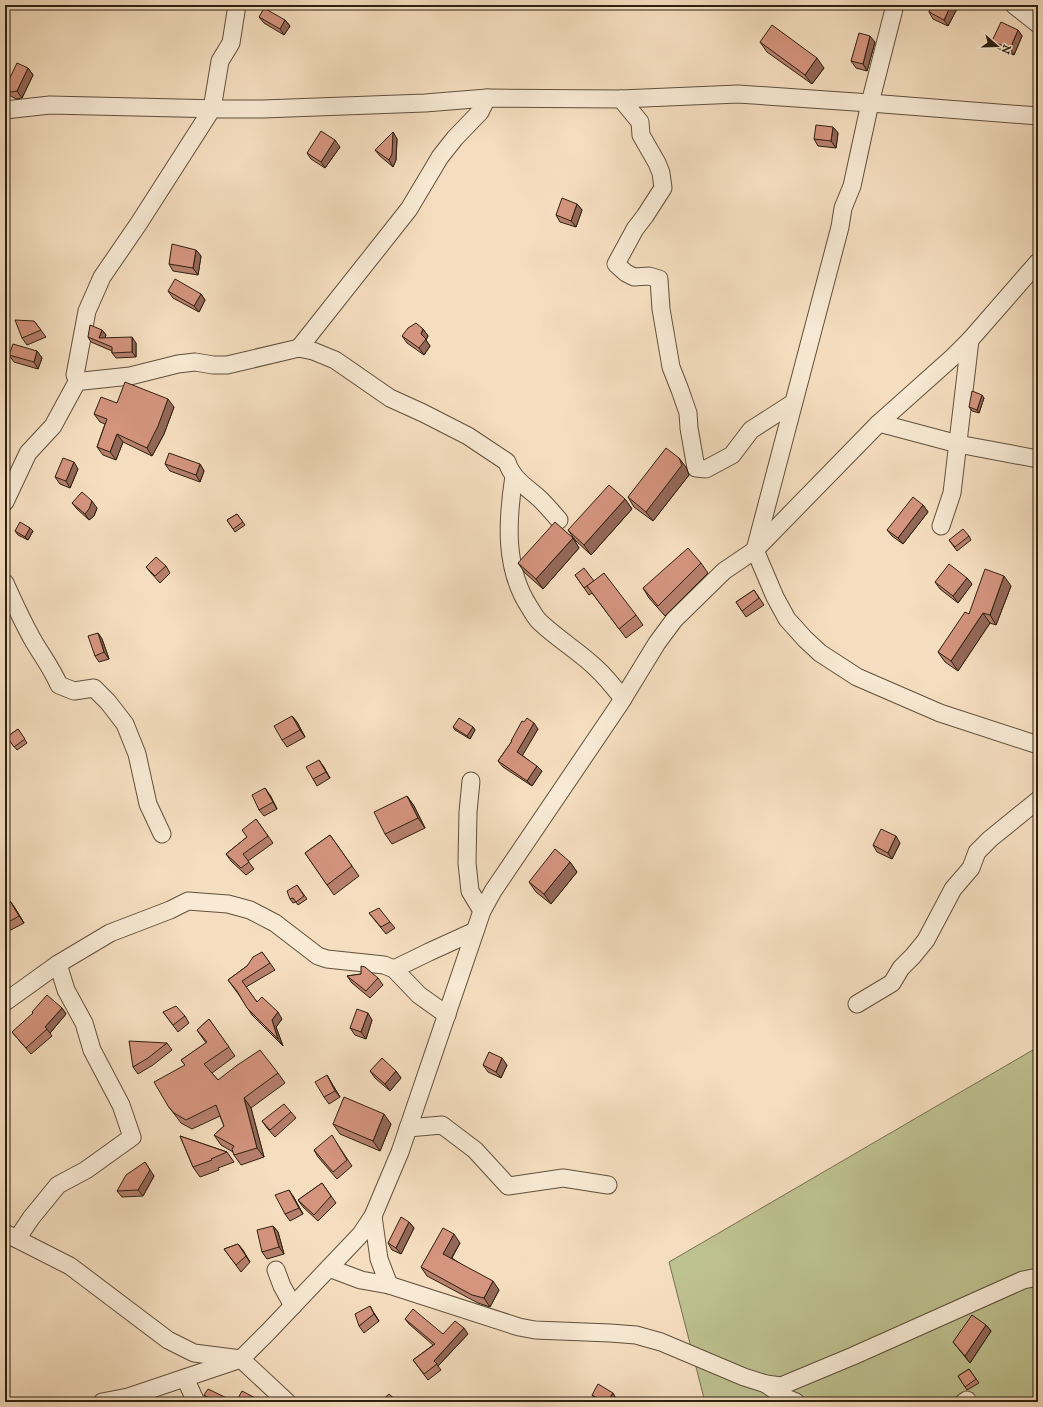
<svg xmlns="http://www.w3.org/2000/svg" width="1043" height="1407" viewBox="0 0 1043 1407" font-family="'IM FELL DW Pica',serif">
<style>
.green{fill:#bec190;stroke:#767050}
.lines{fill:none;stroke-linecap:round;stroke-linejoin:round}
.minor-casing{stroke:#60503c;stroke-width:19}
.minor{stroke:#f8ead5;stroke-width:17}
.wall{fill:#b67f6c;stroke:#2e2010}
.shaded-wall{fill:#946858;stroke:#2e2010}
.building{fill:#d4947e;stroke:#2e2010}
</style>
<rect width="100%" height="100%" fill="#f5debf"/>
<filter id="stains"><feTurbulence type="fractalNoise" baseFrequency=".005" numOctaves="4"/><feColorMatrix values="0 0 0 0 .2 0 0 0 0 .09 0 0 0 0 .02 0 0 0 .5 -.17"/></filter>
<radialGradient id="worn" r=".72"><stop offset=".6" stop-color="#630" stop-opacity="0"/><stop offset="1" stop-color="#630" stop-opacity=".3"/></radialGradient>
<polygon class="green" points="1038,1047 1038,1402 705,1402 669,1262"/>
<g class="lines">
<g class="minor-casing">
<g id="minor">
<path d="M237,5L231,43L220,61L212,109L139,223L102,277L87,311L75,375L78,380L83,381L130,376L178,364L195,362L213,365H227L299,348L313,351L335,360L390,398L423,413L468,436L507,462C512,479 528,488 540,499C547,506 553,513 559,520"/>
<polyline points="895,5 870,103 852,186 843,208 840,227 755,550 775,597 787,619 805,639 820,653 857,677 940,713 1038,745"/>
<polyline points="1014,5 1038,24"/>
<polyline points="621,99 640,122 641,135 657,163 661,173 663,188 645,216 635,229 616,264 626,273 634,277 649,276 659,279 661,309 671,367 680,390 688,413 689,428 696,468 706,469 732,455 751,430 793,403"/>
<polyline points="5,110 50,105 221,109 263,109 425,103 487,98 621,99 738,94 870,103 1038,116"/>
<polyline points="299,348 409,209 440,157 455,138 480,112 487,98"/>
<polyline points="879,423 958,444 1038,459"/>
<path d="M514,476C507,521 504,569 530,608C533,613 536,619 541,623C558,639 578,651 595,667C606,677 614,687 623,699"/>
<polyline points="5,502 28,453 53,426 78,380"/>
<polyline points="941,526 952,493 970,340"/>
<path d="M5,583C14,603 23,623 34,642C43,657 52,669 59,685L74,691L94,688L108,702L125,724L137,754L148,804L162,834"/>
<polyline points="471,781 468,812 467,863 470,891 482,911"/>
<polyline points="394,969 429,952 475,931"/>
<polyline points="5,1002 58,964 110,933 170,910 188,901 201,902 228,904 250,910 275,923 318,956 327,959 384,965 394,969 419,995 447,1015"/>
<polyline points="857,1004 892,983 901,968 913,956 926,940 953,889 971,868 977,852 990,839 1038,800"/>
<polyline points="408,1128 442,1125 475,1150 508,1186 563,1178 608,1185"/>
<polyline points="373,1216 379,1259 389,1285"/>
<polyline points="5,1233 70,1266 168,1340 194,1353 241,1359 287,1402"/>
<polyline points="17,1239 31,1218 58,1185 86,1170 132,1137 121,1105 92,1050 84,1023 66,990 58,964"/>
<polyline points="329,1268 361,1280 389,1285 519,1327 535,1330 610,1333 636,1335 661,1342 744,1377 766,1384 781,1386 853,1356 1023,1280 1038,1277"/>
<polyline points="276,1270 282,1286 293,1306"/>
<polyline points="185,1378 196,1402"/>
<polyline points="766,1384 784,1397 796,1402"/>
<polyline points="102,1402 128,1397 241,1359 269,1331 361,1234 373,1216 400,1152 482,911 493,891 619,705 657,643 674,620 724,571 755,550 879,423 954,356 970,340 1038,262"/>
<polyline points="964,1402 967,1400"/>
</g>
</g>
<use href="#minor" class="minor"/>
</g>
<g class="wall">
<polygon points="932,5 959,5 948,26 933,19 929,12"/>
<polygon points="259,17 285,20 290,26 284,35 264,23"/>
<polygon points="1018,30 1022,36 1014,55 997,48 992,41"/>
<polygon points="760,42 824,68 812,84 767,52"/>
<polygon points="875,42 867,71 856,68 851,61"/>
<polygon points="28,68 33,75 22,98 16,99 9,95 5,89 5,88"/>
<polygon points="833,127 838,133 836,148 818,146 814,139"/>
<polygon points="393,132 397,139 396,160 393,167 380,156 375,150"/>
<polygon points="340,147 325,168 311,159 307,153"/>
<polygon points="577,204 582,210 576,227 560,222 556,215"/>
<polygon points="196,250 201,256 198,275 173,271 169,264"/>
<polygon points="168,291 201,294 205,300 199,312 173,298"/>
<polygon points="34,321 46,337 27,345 22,338"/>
<polygon points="423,329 428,336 426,340 430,346 424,355 407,343 402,336"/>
<polygon points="102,330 106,335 105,338 136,343 136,357 116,358 112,353 112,351 91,342 88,337"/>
<polygon points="37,351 42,358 38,369 14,362 9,355"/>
<polygon points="984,398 979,413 972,411 969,407"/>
<polygon points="117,403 174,407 164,434 152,456 123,442 116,460 103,455 97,447 105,424 100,422 94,414"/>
<polygon points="165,464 200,464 204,471 200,482 170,471"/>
<polygon points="686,467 689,475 653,521 634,507 628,497"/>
<polygon points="78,469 70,488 60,484 55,477"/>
<polygon points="625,499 632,509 591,555 575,540 568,530"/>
<polygon points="72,503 97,508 94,516 89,520 77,509"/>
<polygon points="923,505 928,512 903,544 892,536 887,530"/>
<polygon points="237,514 245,525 235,532 227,520"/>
<polygon points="30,528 33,531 28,540 18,535 15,531"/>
<polygon points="969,536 971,540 957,551 949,540"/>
<polygon points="573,538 579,548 543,589 525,573 518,563"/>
<polygon points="701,563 708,573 665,616 649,598 643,588"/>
<polygon points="166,566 170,573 160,583 151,573 146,567"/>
<polygon points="575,575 594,581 636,615 643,625 626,638 592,593 589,595"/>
<polygon points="967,578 972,584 958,603 940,589 935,582"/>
<polygon points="1011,586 996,625 990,623 958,671 945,662 938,652 969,614"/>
<polygon points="754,590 764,605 746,617 736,602"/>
<polygon points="98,633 102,639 109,659 99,662 95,656"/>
<polygon points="292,716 297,722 305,737 287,747 282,740"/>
<polygon points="453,727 473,727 475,730 470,739 455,730"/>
<polygon points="18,729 27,743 17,750 7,737"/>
<polygon points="538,729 522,755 542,771 532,786 503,767 498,761 512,741 511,741"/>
<polygon points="319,760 330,778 317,786 313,779"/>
<polygon points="270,795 277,809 264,816 259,810"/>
<polygon points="407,796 414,806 425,828 392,844 385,834"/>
<polygon points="256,819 273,843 248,861 254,869 246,875 231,861 226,854 247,837"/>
<polygon points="330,835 359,876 334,895 305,853"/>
<polygon points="900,843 892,859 877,852 873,845"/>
<polygon points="570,862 577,872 551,904 536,892 529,882"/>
<polygon points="297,885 307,899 298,905 296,902 293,903 290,899"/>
<polygon points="10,901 15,908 24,923 5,933 5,904"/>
<polygon points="369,913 390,922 395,928 386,934"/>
<polygon points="262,952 275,970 246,987 257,1002 282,1019 276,1027 283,1046 252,1015 239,995 228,980 247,966"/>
<polygon points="361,974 378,978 383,985 370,998 352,983 347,976"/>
<polygon points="62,1008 66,1014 50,1033 52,1036 31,1054 17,1038 12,1032"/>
<polygon points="163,1012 185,1016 189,1023 178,1032"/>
<polygon points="209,1019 235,1056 212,1073 218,1080 278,1073 285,1083 251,1108 264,1157 241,1165 234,1155 233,1152 221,1145 214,1135 224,1126 220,1116 192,1129 181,1123 175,1115 168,1106 185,1065 181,1060 206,1043 197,1030"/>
<polygon points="372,1020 366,1039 355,1035 350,1028"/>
<polygon points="167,1043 172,1050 153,1065 138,1074 133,1067"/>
<polygon points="483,1065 507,1065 501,1078 488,1072"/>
<polygon points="370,1071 396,1071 401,1078 390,1091 375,1078"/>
<polygon points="327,1075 331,1082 340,1097 329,1104 324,1097"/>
<polygon points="291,1112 296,1118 275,1137 267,1128 262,1121"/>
<polygon points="333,1124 391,1124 380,1151 340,1134"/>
<polygon points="180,1136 227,1152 234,1162 218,1168 219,1170 200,1177 193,1167"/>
<polygon points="336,1142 352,1166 337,1179 318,1157 314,1150"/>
<polygon points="154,1176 143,1196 122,1197 117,1191"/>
<polygon points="322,1183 336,1203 318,1221 303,1207 298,1200"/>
<polygon points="293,1196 303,1214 290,1221 285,1214"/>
<polygon points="409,1222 414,1228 401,1254 392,1250 388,1243"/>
<polygon points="273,1226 278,1232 284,1254 267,1259 262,1252"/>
<polygon points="460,1243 452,1258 499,1290 490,1307 478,1303 427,1276 421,1267"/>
<polygon points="238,1244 250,1262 241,1272 224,1249"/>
<polygon points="374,1313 379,1321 364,1333 359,1326"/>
<polygon points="405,1319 443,1334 468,1334 438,1366 441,1370 428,1380 413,1360 433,1345 409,1324"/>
<polygon points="986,1325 991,1331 970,1363 953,1342"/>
<polygon points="969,1369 979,1383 967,1390 958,1376"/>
<polygon points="204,1395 235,1402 209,1402"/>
<polygon points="592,1395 617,1400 616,1402 597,1402"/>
</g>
<g class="shaded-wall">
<polygon points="951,5 959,5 948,26 944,20"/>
<polygon points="285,20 290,26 284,35 280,29"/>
<polygon points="1018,30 1022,36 1014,55 1010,49"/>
<polygon points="870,36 875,42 867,71 863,64"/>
<polygon points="817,58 824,68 812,84 805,75"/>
<polygon points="28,68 33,75 22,98 17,91"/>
<polygon points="833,127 838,133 836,148 831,141"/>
<polygon points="393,132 397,139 396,160 393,167 389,160"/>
<polygon points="335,140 340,147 325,168 321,162"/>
<polygon points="577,204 582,210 576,227 571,221"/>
<polygon points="196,250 201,256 198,275 193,268"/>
<polygon points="201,294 205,300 199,312 194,306"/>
<polygon points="423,329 428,336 426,340 430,346 424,355 419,348 421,334"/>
<polygon points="102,330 106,335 103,343 99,338"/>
<polygon points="132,337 136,343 136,357 132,352"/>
<polygon points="37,351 42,358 38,369 34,362"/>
<polygon points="982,395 984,398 979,413 977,410"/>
<polygon points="168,399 174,407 164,434 152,456 147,448"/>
<polygon points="117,434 123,442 116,460 110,452"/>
<polygon points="679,458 686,467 689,475 653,521 646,512"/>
<polygon points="74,462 78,469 70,488 66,481"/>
<polygon points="200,464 204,471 200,482 196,475"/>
<polygon points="625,499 632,509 591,555 584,545"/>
<polygon points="92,501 97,508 94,516 89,520 85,514"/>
<polygon points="923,505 928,512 903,544 898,538"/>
<polygon points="30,528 33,531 28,540 25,537"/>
<polygon points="573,538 579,548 543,589 536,579"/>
<polygon points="1004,576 1011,586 996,625 990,615"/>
<polygon points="967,578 972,584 958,603 953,596"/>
<polygon points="983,613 990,623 958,671 951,661"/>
<polygon points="98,633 102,639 109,659 104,652"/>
<polygon points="292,716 297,722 305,737 300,730"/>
<polygon points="534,723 538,729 521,758 517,752"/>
<polygon points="473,727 475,730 470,739 467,736"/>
<polygon points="319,760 324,767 330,778 326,772"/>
<polygon points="537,766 542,771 532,786 527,781"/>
<polygon points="265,788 270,795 277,809"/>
<polygon points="407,796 414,806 425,828 418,818"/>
<polygon points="896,836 900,843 892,859 888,853"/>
<polygon points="570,862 577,872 551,904 544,894"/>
<polygon points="10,901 15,908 24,923 19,916"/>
<polygon points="62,1008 66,1014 50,1033 45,1027"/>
<polygon points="278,1012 282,1019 276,1027 283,1046 278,1039 272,1020"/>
<polygon points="368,1013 372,1020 366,1039 361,1032"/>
<polygon points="502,1058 507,1065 501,1078 496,1072"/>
<polygon points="396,1071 401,1078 390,1091 385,1084"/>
<polygon points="327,1075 331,1082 340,1097 335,1091"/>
<polygon points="244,1098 251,1108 264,1157 257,1148"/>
<polygon points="384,1114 391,1124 380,1151 373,1141"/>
<polygon points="145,1162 154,1176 143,1196 138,1190"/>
<polygon points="289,1190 293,1196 303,1214 299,1208"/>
<polygon points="409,1222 414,1228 401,1254 396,1248"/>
<polygon points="273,1226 278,1232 284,1254 279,1247"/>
<polygon points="454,1234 460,1243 449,1262 443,1254"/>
<polygon points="238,1244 243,1250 250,1262"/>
<polygon points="493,1281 499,1290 490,1307 484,1298"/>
<polygon points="370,1306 374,1313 379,1321 374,1314"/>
<polygon points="986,1325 991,1331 970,1363 965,1356"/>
<polygon points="464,1328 468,1334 438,1366 434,1361"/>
<polygon points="613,1393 617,1400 616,1402 607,1402"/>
</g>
<g class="building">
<polygon points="932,5 951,5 944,20 929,12"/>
<polygon points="264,8 285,20 280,29 259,17"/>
<polygon points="1001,22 1018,30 1010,49 992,41"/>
<polygon points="772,25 817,58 805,75 760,42"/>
<polygon points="859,33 870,36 863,64 851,61"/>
<polygon points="17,63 28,68 17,91 11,92 5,89 5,88"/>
<polygon points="816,125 833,127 831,141 814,139"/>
<polygon points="321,131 335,140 321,162 307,153"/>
<polygon points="393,132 392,154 389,160 375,150"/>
<polygon points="562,198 577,204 571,221 556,215"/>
<polygon points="172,244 196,250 193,268 169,264"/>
<polygon points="175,279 201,294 194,306 168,291"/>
<polygon points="15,320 34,321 41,330 22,338"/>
<polygon points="416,323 423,329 421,334 426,339 419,348 402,336 408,328"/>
<polygon points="90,325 102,330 99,338 132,337 132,352 112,353 112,347 88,337"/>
<polygon points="13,344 37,351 34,362 9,355"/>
<polygon points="125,382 168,399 158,426 147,448 117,434 110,452 97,447 107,419 94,414 101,397 117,403"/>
<polygon points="972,391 982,395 977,410 969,407"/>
<polygon points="666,448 679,458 682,465 646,512 628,497"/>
<polygon points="169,453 200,464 196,475 165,464"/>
<polygon points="63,458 74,462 66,481 55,477"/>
<polygon points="609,485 625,499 584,545 568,530"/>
<polygon points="82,492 92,501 89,509 85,514 72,503"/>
<polygon points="913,497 923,505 898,538 887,530"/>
<polygon points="237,514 243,522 233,529 227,520"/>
<polygon points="20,522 30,528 25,537 15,531"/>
<polygon points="555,522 573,538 536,579 518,563"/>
<polygon points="963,529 969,536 955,547 949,540"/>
<polygon points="688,548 701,563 658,606 643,588"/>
<polygon points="156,557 166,566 155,576 146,567"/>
<polygon points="949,564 967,578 953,596 935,582"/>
<polygon points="584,568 594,581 584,588 575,575"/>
<polygon points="985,569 1004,576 990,615 983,613 951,661 938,652 965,612 969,614"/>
<polygon points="604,573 636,615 619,629 587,586"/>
<polygon points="754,590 759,598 742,611 736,602"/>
<polygon points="98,633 104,652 95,656 88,636"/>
<polygon points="292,716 300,730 282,740 274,726"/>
<polygon points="459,718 473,727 467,736 453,727"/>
<polygon points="527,718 534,723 517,752 537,766 527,781 498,761 512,741 511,741 522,721 524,722"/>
<polygon points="18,729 25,739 14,747 7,737"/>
<polygon points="319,760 326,772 313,779 306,767"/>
<polygon points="265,788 273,802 259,810 252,795"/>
<polygon points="407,796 418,818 385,834 374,812"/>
<polygon points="256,819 268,836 243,854 249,862 241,868 226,854 247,837 242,830"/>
<polygon points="881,829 896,836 888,853 873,845"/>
<polygon points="330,835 352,866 327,885 305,853"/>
<polygon points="555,849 570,862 544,894 529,882"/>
<polygon points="297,885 304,896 296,902 293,898 290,899 287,891"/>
<polygon points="10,901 19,916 5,924 5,904"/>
<polygon points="379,908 390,922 381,927 369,913"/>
<polygon points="262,952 270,963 242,981 257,1002 262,997 278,1012 272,1020 278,1039 247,1008 237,991 228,980 247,966 253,957"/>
<polygon points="361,966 365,967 378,978 366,991 347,976 361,974"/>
<polygon points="47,995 62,1008 45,1027 47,1029 26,1048 12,1032 33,1013 32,1012"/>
<polygon points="176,1006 185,1016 173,1025 163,1012"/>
<polygon points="357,1009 368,1013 361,1032 350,1028"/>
<polygon points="209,1019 229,1047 204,1064 218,1080 236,1066 260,1050 278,1073 244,1098 257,1148 234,1155 232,1149 234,1146 214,1135 224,1126 216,1105 186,1120 174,1113 168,1106 154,1082 185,1065 181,1060 207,1042 197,1030"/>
<polygon points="129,1041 167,1043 148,1058 133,1067"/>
<polygon points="489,1052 502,1058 496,1072 483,1065"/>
<polygon points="382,1058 396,1071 385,1084 370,1071"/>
<polygon points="327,1075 335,1091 324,1097 315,1082"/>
<polygon points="344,1097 384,1114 373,1141 333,1124"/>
<polygon points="284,1104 291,1112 270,1130 262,1121"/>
<polygon points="332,1135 347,1160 333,1172 314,1150"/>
<polygon points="180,1136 227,1152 211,1159 212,1160 193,1167"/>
<polygon points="145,1162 150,1170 138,1190 117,1191 126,1175"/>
<polygon points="322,1183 331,1196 314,1215 298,1200"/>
<polygon points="289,1190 299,1208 285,1214 275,1195"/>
<polygon points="401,1217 409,1222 396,1248 388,1243"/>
<polygon points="273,1226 279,1247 262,1252 257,1230"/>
<polygon points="443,1228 454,1234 443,1254 493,1281 484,1298 472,1295 421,1267"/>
<polygon points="238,1244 246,1256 236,1265 224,1249"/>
<polygon points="370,1306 374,1314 359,1326 355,1314"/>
<polygon points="413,1309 443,1334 455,1321 464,1328 434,1361 437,1364 424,1374 413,1360 435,1344 405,1319"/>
<polygon points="972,1315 986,1325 965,1356 953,1342"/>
<polygon points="969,1369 976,1379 965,1387 958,1376"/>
<polygon points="598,1384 613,1393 607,1402 603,1402 592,1395"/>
<polygon points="208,1389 235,1402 216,1402 204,1395"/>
<polygon points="242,1391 263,1402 236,1402"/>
<polygon points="389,1394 397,1401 396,1402 380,1402"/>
<polygon points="169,1400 171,1402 165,1402"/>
</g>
<rect width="1043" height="1407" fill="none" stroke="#f5debf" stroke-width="20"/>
<rect x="6" y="6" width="1031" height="1395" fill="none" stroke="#2e2010" stroke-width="2"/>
<rect x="10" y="10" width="1023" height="1387" fill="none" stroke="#2e2010"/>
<g transform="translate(997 46) rotate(110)" stroke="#f8ead5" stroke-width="3" paint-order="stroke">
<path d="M0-3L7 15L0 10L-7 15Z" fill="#2e2010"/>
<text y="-6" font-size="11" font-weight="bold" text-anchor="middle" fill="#2e2010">N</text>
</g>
<rect width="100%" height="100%" filter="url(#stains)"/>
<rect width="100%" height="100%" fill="url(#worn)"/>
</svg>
